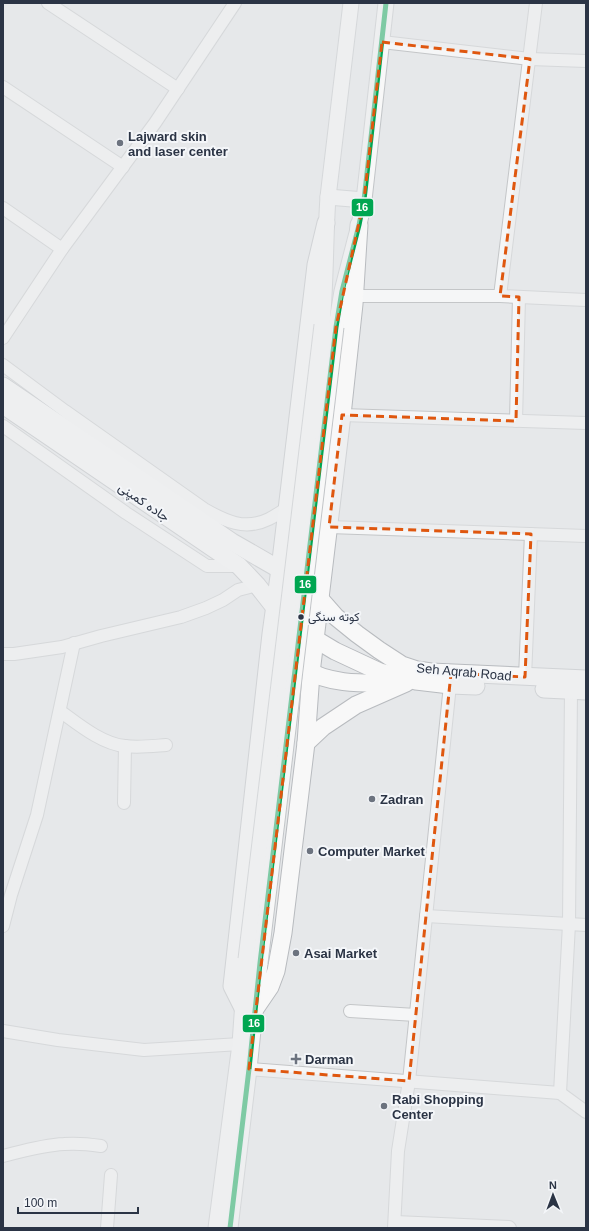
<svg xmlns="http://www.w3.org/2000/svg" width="589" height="1231" viewBox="0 0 589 1231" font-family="Arial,Vazirmatn,sans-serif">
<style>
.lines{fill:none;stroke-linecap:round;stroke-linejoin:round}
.minor-casing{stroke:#c4c6c8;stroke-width:14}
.major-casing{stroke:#c2c5c8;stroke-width:17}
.highway-casing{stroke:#b8bbbf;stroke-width:19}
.minor{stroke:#f5f6f7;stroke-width:12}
.major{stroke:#f8f8f8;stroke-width:15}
.highway{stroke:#f8f8f8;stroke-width:17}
.major-bridge-casing{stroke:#c2c5c8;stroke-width:17;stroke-linecap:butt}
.major-bridge{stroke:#f8f8f8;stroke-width:15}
.bus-1-casing{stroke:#f4f6f9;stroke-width:8}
.bus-1{stroke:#00a651;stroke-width:5}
.marked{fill:none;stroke:#df570f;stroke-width:3;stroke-dasharray:8 5;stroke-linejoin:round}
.poi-dot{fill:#6c737f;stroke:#f4f6f9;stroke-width:1.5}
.bus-dot{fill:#2b3445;stroke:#f4f6f9;stroke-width:1.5}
.labels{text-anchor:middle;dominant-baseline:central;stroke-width:4;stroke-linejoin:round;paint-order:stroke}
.bus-label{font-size:12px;fill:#2b3445;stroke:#f4f6f9;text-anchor:start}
.poi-label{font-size:13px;font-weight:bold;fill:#2b3445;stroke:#f4f6f9;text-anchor:start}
.street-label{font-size:13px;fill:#2b3445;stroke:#f4f6f9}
.line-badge{stroke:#f4f6f9;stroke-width:1.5}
.badge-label{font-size:11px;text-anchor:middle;font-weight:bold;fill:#fff}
</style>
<rect width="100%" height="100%" fill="#e6e8ea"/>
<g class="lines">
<g class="minor-casing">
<g id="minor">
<polyline points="48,3 178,89"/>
<polyline points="382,42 530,59 586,61"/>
<polyline points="3,87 123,167"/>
<polyline points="3,208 62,249"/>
<polyline points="355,296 500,296 586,300"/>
<polyline points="500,296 536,3"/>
<polyline points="3,338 62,249 155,123 235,3"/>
<path d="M3,365L65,411L204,509C225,521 245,531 269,519C275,516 281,512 287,508"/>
<polyline points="342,415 586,423"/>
<polyline points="516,421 519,297"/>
<polyline points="3,426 126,513 207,566 239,566"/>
<polyline points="329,527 586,536"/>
<polyline points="3,654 14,654 62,647 101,636 181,617 206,608 223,600 238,590 257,585"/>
<polyline points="525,677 531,534"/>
<path d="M60,711C78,724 102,744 125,746C138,748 153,746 166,745"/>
<polyline points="124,803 125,746"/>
<polyline points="426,916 586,925"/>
<polyline points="3,926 11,895 37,815 74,643"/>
<polyline points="350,1011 416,1015"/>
<polyline points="3,1031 58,1040 144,1050 240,1044"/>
<polyline points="249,1069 560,1093 586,1112"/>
<polyline points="560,1093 569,924 571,690"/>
<path d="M3,1156C23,1151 43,1145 64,1144C76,1143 88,1144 101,1146"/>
<polyline points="395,1222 509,1227 510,1228"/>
<polyline points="107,1228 111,1175"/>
<polyline points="394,1228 398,1151 409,1081 450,685"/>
</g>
</g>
<g class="major-casing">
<g id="major">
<polyline points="328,197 364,200"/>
<path d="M322,325C326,283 325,240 328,197L351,3"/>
<polyline points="336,327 342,291 359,225 364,200 386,3"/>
<polyline points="216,1228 240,1044 246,959"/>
<polyline points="230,1228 249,1069 260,963"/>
</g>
</g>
<g class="highway-casing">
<g id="highway">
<polyline points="3,386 232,542 298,580 314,592 336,617 357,634 379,650 402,665 417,670 431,672 586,679"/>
<polyline points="3,405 239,566 257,585 275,608 291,622 315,639 335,651 380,672 416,681 450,685 476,686"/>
<path d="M303,668C331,686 367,683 400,683"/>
<polyline points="544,689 586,691"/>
<polyline points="306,743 311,673 342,415 354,304 359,225"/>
<polyline points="243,1008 232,986 271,634 280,569 316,265 326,223"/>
<polyline points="255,1009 270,987 276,971 283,933 306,743 323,727 356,705 406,683"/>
</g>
</g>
<use href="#minor" class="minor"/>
<use href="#major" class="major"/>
<use href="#highway" class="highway"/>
<g class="major-bridge-casing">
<g id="major-bridge">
<polyline points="246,959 322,325"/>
<polyline points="260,963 336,327"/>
</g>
</g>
<use href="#major-bridge" class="major-bridge"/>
<g class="bus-1-casing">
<polyline id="bus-1" points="230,1228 249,1069 260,963 336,327 342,291 359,225 364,200 386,3"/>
</g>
<use href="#bus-1" class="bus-1"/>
</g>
<path d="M0 0H589V1231H0ZM382,42L530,59L500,296L519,297L516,421L342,415L329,527L531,534L525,677L451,673L409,1081L249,1069L336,327L364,200Z" fill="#e6e8ea" fill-opacity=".55" fill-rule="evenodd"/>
<path class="marked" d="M382,42L530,59L500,296L519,297L516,421L342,415L329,527L531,534L525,677L451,673L409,1081L249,1069L336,327L364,200Z"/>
<g class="poi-dot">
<circle cx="120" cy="143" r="4"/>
<circle cx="372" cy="799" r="4"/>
<circle cx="310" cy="851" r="4"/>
<circle cx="296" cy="953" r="4"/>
<path d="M294 1053h4v4h4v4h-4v4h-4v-4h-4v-4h4z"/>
<circle cx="384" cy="1106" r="4"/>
</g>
<circle class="bus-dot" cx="301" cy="617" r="3.5"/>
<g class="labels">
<g class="bus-label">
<text x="308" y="617">کوته سنگی</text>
</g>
<g class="poi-label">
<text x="128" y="136">Lajward skin<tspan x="128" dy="15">and laser center</tspan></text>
<text x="380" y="799">Zadran</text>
<text x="318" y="851">Computer Market</text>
<text x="304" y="953">Asai Market</text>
<text x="305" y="1059">Darman</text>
<text x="392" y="1099">Rabi Shopping<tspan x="392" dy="15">Center</tspan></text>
</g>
<g class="street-label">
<text transform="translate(144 502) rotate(34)">جاده کمپنی</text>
<text transform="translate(464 672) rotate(5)">Seh Aqrab Road</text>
</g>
</g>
<g class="line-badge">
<rect x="351" y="198" width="23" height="19" rx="4" fill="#00a651"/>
<rect x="294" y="575" width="23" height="19" rx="4" fill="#00a651"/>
<rect x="242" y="1014" width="23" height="19" rx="4" fill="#00a651"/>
</g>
<g class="badge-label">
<text x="362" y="211">16</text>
<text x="305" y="588">16</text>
<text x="254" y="1027">16</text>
</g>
<rect width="589" height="1231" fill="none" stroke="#2b3445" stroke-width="8"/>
<g transform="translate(553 1195) rotate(359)" stroke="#f4f6f9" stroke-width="3" paint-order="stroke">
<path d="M0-3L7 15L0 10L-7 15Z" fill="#2b3445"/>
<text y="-6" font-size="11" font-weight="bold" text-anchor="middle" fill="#2b3445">N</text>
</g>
<path d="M18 1207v6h120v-6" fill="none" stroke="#2b3445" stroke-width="2"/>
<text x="24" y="1207" font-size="12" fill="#2b3445" stroke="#f4f6f9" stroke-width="3" paint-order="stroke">100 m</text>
</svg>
